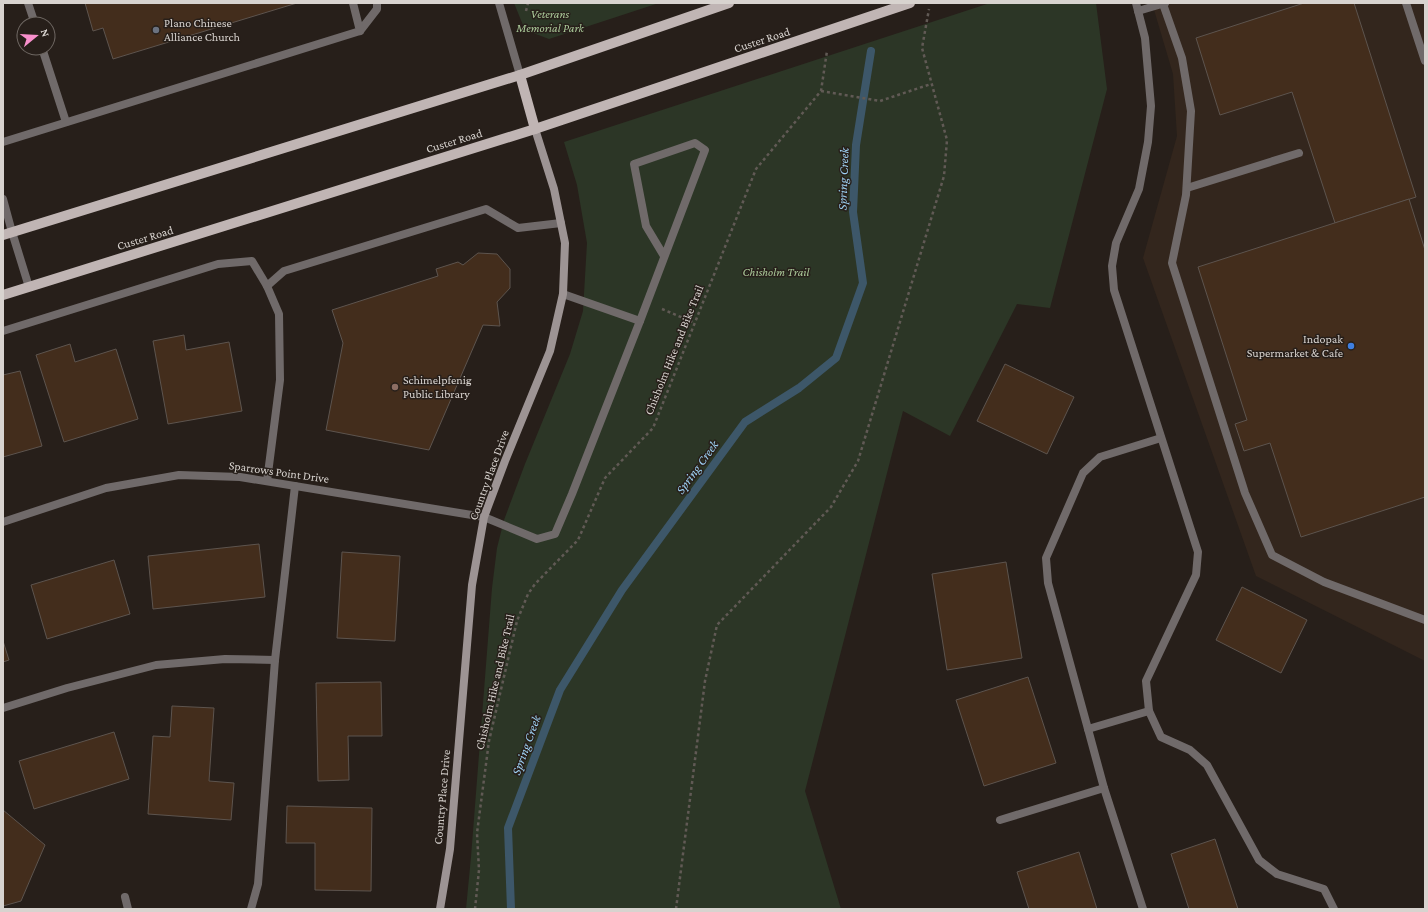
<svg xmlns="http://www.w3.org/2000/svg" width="1428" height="912" viewBox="0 0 1428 912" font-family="'Crimson Pro',serif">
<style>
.built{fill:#33261d}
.green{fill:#2c3626}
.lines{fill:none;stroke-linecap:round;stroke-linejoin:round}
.stream{stroke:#3d5769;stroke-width:8}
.building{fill:#432d1c;stroke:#5d544e}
.path{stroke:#615a55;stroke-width:2.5;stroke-dasharray:3 3;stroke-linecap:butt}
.lane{stroke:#706a6a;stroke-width:8}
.street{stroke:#706a6a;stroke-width:8}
.secondary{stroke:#9d9494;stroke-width:8}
.primary{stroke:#c0b5b4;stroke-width:10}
.worship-dot{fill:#6b7280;stroke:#271f1a;stroke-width:1.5}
.shop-dot{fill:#3f7fe0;stroke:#271f1a;stroke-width:1.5}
.education-dot{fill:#8d6e63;stroke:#271f1a;stroke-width:1.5}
.labels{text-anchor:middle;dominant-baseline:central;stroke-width:3;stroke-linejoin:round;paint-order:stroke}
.park-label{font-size:12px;font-style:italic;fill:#abca9a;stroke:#271f1a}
.poi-label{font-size:12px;fill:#d8d3cf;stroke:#271f1a;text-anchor:start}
.street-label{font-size:12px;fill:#d8d3cf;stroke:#271f1a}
.water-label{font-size:13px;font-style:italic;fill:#9dd0f3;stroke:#271f1a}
</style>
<rect width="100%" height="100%" fill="#271f1a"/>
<polygon class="built" points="1152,3 1425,3 1425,661 1256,576 1143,258 1177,136 1173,74"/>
<g class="green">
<polygon points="514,3 659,3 549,39 525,30"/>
<polygon points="990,3 1096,3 1107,89 1050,308 1017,304 950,436 903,411 805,791 841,909 466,909 471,857 492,588 497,548 504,520 525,464 570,354 583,311 587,243 577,185 564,142"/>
</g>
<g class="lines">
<polyline class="stream" points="511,909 508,828 560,690 622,590 745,422 799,388 836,358 863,283 853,212 856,145 871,51"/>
</g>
<g class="building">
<polygon points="85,3 297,3 113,59 103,28 93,31"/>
<polygon points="1304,3 1354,3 1416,197 1335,223 1292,92 1220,115 1196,38"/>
<polygon points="1409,199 1425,250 1425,497 1301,537 1270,443 1244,451 1235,424 1247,420 1198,267"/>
<polygon points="478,253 497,254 510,269 510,288 497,302 500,326 483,325 429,450 326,430 343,343 332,310 438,276 436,269 458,262 463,265"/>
<polygon points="184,335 186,350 229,342 242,411 168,424 153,341"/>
<polygon points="70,344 75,362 116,349 138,419 64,442 36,355"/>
<polygon points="1005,364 1074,397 1047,454 977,421"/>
<polygon points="20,371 42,446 3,457 3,375"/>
<polygon points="259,544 265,597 153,609 148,556"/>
<polygon points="342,552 400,556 395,641 337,638"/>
<polygon points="114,560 130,614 47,639 31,585"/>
<polygon points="1006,562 1022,658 947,670 932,574"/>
<polygon points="1242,587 1307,620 1281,673 1216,640"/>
<polygon points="3,641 9,660 3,662"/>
<polygon points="1028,677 1056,763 984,786 956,700"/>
<polygon points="381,682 382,736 348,736 349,780 318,781 316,683"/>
<polygon points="172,706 214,708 209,781 234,783 231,820 148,814 153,736 170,737"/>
<polygon points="114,732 129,779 34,809 19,761"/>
<polygon points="287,806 372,808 371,891 315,890 315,843 286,843"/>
<polygon points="3,810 45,845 21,901 3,906"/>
<polygon points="1215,839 1238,909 1189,909 1171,854"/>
<polygon points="1079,852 1097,909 1029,909 1017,872"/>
</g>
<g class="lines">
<g class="path">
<polyline points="526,11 528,3"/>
<polyline points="821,91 880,101 931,84"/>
<polyline points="662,309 695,323"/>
<polyline points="475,909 479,870 477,833 489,741 517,621 528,594 535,584 578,540 605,478 653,428 756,169 821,91 827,51"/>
<polyline points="676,909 705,681 717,625 831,507 858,461 944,176 947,140 922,48 929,9"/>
</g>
<g class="lane">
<polyline points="28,3 35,24"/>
<polyline points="1136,3 1145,38 1151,106 1148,142 1139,189 1116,243 1112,266 1114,290 1198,552 1196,575 1146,681 1149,711 1161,737 1190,750 1207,765 1259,860 1277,874 1324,889 1334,909"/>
<polyline points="1406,3 1425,61"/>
<polyline points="1163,4 1182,58 1191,111 1186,195 1172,263 1245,493 1272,555 1324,582 1425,620"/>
<polyline points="1138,11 1165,3"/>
<polyline points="360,31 377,9 377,3"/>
<polyline points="42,48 66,122"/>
<polyline points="3,142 360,31 353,3"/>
<polyline points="1187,188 1299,153"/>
<polyline points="3,199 12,232 29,287"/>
<polyline points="267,286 284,271 486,209 518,228 561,223"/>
<polyline points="640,321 705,150 695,143 634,164 646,226 664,256"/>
<polyline points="3,331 218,264 252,261 267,286 279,314 280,380 267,481"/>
<polyline points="484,517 537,539 555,534 572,494 640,321 563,294"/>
<polyline points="3,708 67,688 156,665 225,659 275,660"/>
<polyline points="1088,729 1149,711"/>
<polyline points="1000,820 1104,788"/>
<polyline points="251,909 258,884 275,660 295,486"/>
<polyline points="1143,909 1104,788 1088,729 1048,583 1046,558 1083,473 1100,457 1161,438"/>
</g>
<g class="street">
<polyline points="499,3 520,75"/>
<polyline points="3,522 106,488 179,475 240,477 484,517"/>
<polyline points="125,897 128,909"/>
</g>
<polyline class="secondary" points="440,909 450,849 472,585 484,517 505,461 550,351 563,294 565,243 554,189 535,129"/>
<g class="primary">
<polyline points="520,75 535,129"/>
<polyline points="3,235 520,75 729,3"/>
<polyline points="3,295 535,129 910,3"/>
</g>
</g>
<circle class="worship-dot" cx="156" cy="30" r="4"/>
<circle class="shop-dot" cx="1351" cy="346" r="4"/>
<circle class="education-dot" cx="395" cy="387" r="4"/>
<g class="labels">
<g class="park-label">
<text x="550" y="14">Veterans<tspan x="550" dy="14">Memorial Park</tspan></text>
<text x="776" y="272">Chisholm Trail</text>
</g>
<g class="poi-label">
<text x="164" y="23">Plano Chinese<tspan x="164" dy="14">Alliance Church</tspan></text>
<text x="1343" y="339" text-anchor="end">Indopak<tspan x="1343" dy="14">Supermarket &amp; Cafe</tspan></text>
<text x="403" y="380">Schimelpfenig<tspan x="403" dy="14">Public Library</tspan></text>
</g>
<g class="street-label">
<text transform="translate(762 40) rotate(-18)">Custer Road</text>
<text transform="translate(454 141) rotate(-17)">Custer Road</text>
<text transform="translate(145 238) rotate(-17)">Custer Road</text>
<text transform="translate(674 350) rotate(-68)">Chisholm Hike and Bike Trail</text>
<text transform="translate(279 472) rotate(8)">Sparrows Point Drive</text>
<text transform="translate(489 475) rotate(-70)">Country Place Drive</text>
<text transform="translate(495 682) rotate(-77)">Chisholm Hike and Bike Trail</text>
<text transform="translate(442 797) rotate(-85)">Country Place Drive</text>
</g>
<g class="water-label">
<text transform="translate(843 179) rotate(-88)">Spring Creek</text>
<text transform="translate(697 467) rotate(-54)">Spring Creek</text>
<text transform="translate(526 745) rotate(-70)">Spring Creek</text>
</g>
</g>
<rect width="1428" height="912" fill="none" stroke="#d8d3cf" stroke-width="8"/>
<g transform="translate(36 36) rotate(72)"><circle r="19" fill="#271f1a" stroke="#6e6762"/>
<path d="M0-3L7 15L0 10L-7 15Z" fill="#f890cc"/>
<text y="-6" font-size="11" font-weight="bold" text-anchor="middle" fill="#d8d3cf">N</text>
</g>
</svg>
